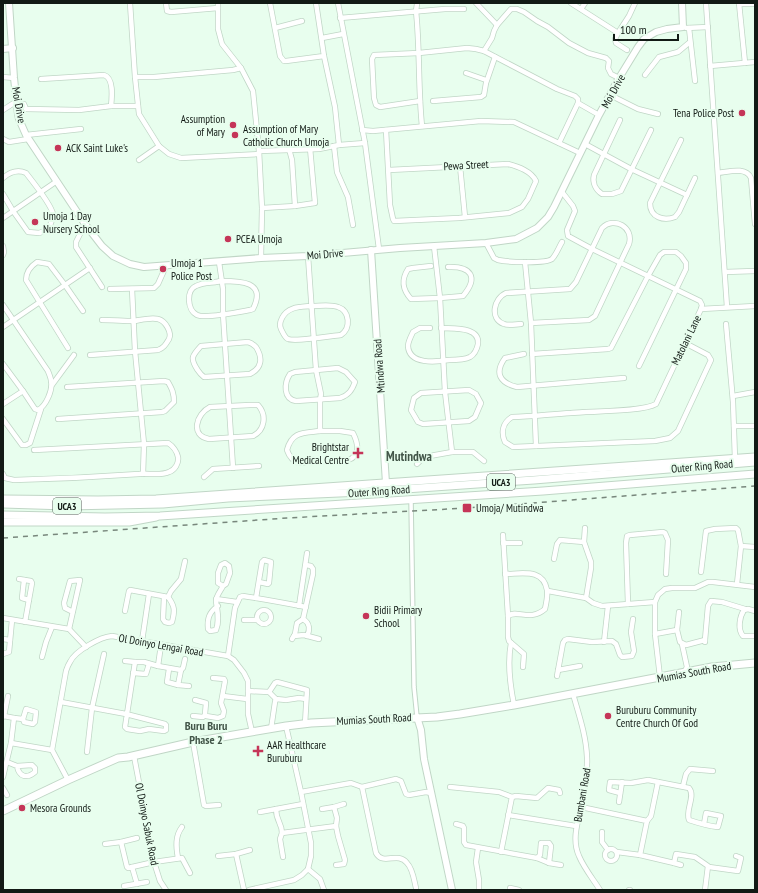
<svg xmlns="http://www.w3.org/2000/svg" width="758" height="893" viewBox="0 0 758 893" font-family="'PT Sans Narrow',sans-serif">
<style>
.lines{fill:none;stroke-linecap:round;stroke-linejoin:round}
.pedestrian-casing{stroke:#c0d6c6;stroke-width:5.5}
.minor-casing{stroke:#c0d6c6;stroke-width:6}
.tertiary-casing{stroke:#c0d6c6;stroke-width:8}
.secondary-casing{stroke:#c0d6c6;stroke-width:9}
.primary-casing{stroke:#c0d6c6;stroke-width:9}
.pedestrian{stroke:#fff;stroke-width:3.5}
.minor{stroke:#fff;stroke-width:4.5}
.tertiary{stroke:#fff;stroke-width:6}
.secondary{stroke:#fff;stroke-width:7}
.primary{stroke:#fff;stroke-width:7}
.rail{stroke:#78877c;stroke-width:1.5;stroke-dasharray:5 5;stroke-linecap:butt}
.poi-dot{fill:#c53558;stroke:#e8feee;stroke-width:1.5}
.labels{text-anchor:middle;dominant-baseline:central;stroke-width:4;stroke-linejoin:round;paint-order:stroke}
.shield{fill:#e8feee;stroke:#525e56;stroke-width:1}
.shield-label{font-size:10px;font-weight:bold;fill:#121a15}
.street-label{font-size:11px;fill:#121a15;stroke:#e8feee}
.poi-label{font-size:11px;fill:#121a15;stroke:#e8feee;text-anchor:start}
.neighbourhood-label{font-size:12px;font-weight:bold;fill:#435649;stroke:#e8feee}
.quarter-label{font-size:13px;font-weight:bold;fill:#435649;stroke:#e8feee}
</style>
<rect width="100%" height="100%" fill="#e8feee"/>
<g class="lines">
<g class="pedestrian-casing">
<polyline id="pedestrian" points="411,500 414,687 417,717"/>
</g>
<g class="minor-casing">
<g id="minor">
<polyline points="130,3 135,77 139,114 159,146"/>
<polyline points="166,3 167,11 171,12 218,8"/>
<polyline points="218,3 218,29 222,44 241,68 253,91 259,151 262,208 261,258"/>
<polyline points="270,3 280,56 284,61 286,61 324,56 316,3"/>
<polyline points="338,3 365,143 379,249"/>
<polyline points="476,3 497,25"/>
<polyline points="571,3 618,33 615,39 616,43 627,50"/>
<polyline points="706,3 727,307"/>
<polyline points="739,3 745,63"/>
<path d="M417,4L416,11C420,49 418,88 422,126"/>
<polyline points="739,4 755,4"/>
<polyline points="581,9 585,3"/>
<polyline points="340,18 445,9 464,9"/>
<polyline points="275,28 302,21"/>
<polyline points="686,28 708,27"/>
<polyline points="689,28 695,81"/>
<polyline points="618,33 629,16 635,3"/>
<polyline points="322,38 343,34"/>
<polyline points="484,51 492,38 494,31 497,25 511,9 517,9 524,12 537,21 548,27 569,43 588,53 606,58 609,61 608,68 611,74 619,78"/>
<polyline points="324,56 335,107 339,145"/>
<polyline points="710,66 755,62"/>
<polyline points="466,73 486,80"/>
<polyline points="645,75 659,57 678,52 690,42"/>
<polyline points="3,77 14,78"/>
<polyline points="135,77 154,77 233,70 241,68"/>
<polyline points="610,95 638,109 658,114"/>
<polyline points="420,101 380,107 376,105 374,98 372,59 374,55 419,53 467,48 476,49 484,51 557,89 575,96 578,99 578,103 559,143"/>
<polyline points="433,101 481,97 484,95 486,83 495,57"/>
<polyline points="578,103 599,115"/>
<path d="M17,105L24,104L26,109L79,110L111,106C112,97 114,78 104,75L41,79"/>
<polyline points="111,106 138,106"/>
<polyline points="3,110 17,101"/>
<path d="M620,120L594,175C592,183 596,190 602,194H612L621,191L651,130"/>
<polyline points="362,130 373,131 481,121 514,122 580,153"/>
<path d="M386,130L390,205L393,219L394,221L459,218L509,213L522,207L528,199L536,181C531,171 519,167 508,164L389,170"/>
<polyline points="26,135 81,129"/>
<polyline points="3,139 9,142 28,139"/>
<path d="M681,140L650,203C650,218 664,221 675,217L679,212L695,178"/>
<polyline points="585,144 631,169 687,195"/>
<polyline points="334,146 337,172 348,197 353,225"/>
<polyline points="289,149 292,160 295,206"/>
<polyline points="259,151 319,149 339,145 365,143"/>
<polyline points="139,160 159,146 169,154 181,158 259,154"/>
<polyline points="460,166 465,217"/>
<path d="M718,173C728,172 746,166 751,178L755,224"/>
<path d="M3,178C10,172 17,169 26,173C33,182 51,204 53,214C53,220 50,225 48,230L39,233L28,232L13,211L3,194"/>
<path d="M562,192L573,206L575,211L567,230L568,236L592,249L700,301L702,305L701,309L656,404C643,412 588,411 571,413C551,414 532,417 512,417C502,423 501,433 505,442L513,447L655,441L670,438L678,431L711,360L708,355L685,343"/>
<polyline points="262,208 295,206 315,203 310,148"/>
<polyline points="3,218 57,181"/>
<polyline points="85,224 76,242 76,247 102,287"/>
<path d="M486,243L494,258L498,260C507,262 545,264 552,259C556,255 559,247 562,242"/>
<polyline points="3,246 4,252 3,255"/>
<polyline points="434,246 440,298 445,392 452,452 473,452 484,461"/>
<polyline points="308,256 316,370 321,394 320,400 320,431"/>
<polyline points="219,262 223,289 223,314 233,468"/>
<polyline points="525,262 531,323 536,446"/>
<path d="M431,266L413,268L408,269C401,280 402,289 411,299L440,298L463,296C479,277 471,266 448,267"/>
<polyline points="725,272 755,271"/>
<path d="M221,281C240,281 267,281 253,309L250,310C239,312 205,319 197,315C187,310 186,290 196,286C203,282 214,283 221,281Z"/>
<polyline points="110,289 154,288 158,284 166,266"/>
<polyline points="132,289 135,351 144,444 143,474"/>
<path d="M3,305L48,371C49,374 51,378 51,381C53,390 46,406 38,410L35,409L23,391"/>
<path d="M312,306C320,306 330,304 338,307C350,311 351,328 341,335C331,336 296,342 288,339C285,338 283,333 281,329C279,325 280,322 282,318C288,306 301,307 312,306Z"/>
<polyline points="701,309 755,306"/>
<path d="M521,324C516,324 509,326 504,324C489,319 494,298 506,293L570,289L576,282L602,228C614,216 634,227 629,244L595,316L589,320L531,323"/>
<polyline points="726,324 733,402 735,459"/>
<polyline points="3,327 90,268"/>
<path d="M430,328H420L413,332C411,336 408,342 408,346C409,365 436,362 449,360C456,360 464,360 470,357C475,354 477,349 478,344C480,326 452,329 441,328"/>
<path d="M248,342C252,343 253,344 256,347C263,358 262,368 250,374L204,377C200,374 199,372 197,369C190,358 192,356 201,346Z"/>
<path d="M68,348L26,280C26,272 31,266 37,262L49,264L65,285L83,311"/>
<path d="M524,354L505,358C494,373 500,383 517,387L624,378"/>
<polyline points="532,354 608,349 611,348 648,276 660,255 664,252 676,252 681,256 686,263 686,269 639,366"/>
<path d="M90,355L158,350C164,348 166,344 169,339C172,333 166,321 158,319C151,317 141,320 134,321C123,321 113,320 102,320"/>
<polyline points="3,364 23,391 3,404"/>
<path d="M338,368L346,372L355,382C352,390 349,395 340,398L296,401C283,399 284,383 290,374L295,372Z"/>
<polyline points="52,385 74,355"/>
<polygon points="469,390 476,394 481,403 475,417 469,421 423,424 418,422 411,410 414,398 421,393"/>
<polyline points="733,396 755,392"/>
<path d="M250,405H258C267,415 265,430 253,436L209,439C190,436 196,414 210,407Z"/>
<polyline points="3,419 22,445 26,445 30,443 41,409"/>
<path d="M58,419L162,412L165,411L174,402C174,393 172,389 168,382L164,381L67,387"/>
<polyline points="734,426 755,426"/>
<path d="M320,431H340L353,433C358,443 361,456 348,460L299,463C293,461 289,456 287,450C292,431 304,433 320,431Z"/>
<polyline points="417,464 424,457 452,452"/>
<path d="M3,474L5,478L14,480C55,479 97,477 139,474C148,473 161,476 169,472C175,470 179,463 178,457C177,452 173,446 168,443L34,450"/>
<polyline points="204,477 213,469 259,466"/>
<polyline points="585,528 584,542 591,562 591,568 586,598"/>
<polyline points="503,535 508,616"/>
<polyline points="503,543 520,543"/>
<polyline points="741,546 755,547"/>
<polyline points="554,559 557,544 560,540 584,542"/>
<polyline points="701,572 706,531 715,529 736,528 738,530 741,546 737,584"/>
<path d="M505,574C522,574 543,568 547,590C548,596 546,604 545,609C530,622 517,609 508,616V637L509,641L524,654L523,667"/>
<polyline points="19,579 31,581 32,583 25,622"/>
<polyline points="24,580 22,598 29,600"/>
<polyline points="548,591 586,598 593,603 602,606 655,602"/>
<path d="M164,597L163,619L165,622L169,623L172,622C175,611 175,606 168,597"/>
<polyline points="256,598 262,562 264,560 271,562 269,583 268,584 259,582"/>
<polyline points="216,599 237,602"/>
<polyline points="628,604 626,543 627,536 630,535 663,532 665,533 668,540 666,574"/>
<path d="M218,606C209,612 207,619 208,629L210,631L216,630C220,621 217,610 216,601C216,596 221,590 223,586L218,583V573L221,565L225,563L229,566L230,573L226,584L223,586"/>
<polyline points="299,606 307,553"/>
<circle cx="264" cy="617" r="7"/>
<polyline points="125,611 129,591 130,590 168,597 171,591 181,579 185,561"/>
<path d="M755,611L748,609L744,610C740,616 737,629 743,636H755"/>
<polyline points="679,612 677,630 680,642 686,645 705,640 705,642"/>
<polyline points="3,618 69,629 86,647"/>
<path d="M303,619C310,623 310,630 307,636"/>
<polyline points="244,620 257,620"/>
<polyline points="69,629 80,580 70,581 64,603 65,608 73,612"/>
<polyline points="655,634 677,630"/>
<polyline points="294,636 304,635 319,639"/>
<polyline points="3,639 10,640"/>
<polyline points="292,639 295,634 297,623 303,619 313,574 313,569 311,566 306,565"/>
<polyline points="705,640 708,606 711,601 722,602 745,609"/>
<polyline points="142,641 149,594"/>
<polyline points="604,642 608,606"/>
<path d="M511,643C507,664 510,685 514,705"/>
<polyline points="682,644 687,667 684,673"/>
<polyline points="3,654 9,652 12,620"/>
<path d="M228,656L235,608L240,597L243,596C264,599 285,603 306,607"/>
<polyline points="42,657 46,642 52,627"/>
<polyline points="185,659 183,668 181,670 178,685 189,686"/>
<polyline points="125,661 135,662"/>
<polyline points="158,666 161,645"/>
<polyline points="169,669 167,682 178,685"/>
<polyline points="558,670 580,666"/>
<polyline points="133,673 146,674 149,664"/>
<polyline points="557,676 563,643 565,640 568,639 592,642 612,641 616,644 620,655 622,657 632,656 634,651 631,632 633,619"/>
<polyline points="660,677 655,634 655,602 658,595 665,589 672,588 695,588 708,582 713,582 755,587"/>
<polyline points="248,691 269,692 276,699 286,700 299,698 306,699"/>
<polyline points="269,692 275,683 277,682 307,690 305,724"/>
<path d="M573,694C579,715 586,735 587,757C588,773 584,792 581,808C577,824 572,841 579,856C584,868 593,879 600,890"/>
<polyline points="223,696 247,699"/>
<polyline points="195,700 206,703 205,714 206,716 218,718 223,716 224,711 221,703 225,681 224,679 213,678"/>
<polyline points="61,702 126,714 165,724 166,725 166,730 164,731 149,729 140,731 127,729 125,727 135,662 144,662 158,666 181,670"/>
<polyline points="4,716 8,696"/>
<polyline points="193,716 203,717 205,715"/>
<polyline points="3,717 4,716 14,718 11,743"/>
<polyline points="14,718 23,719 24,722 33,724 35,722 36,712 26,709 23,719"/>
<polyline points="271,729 275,702 276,699"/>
<polyline points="193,742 204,805 206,806 219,805"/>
<polyline points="87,752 92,708 104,654"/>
<polyline points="134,756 154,862 160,881 166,890"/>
<path d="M7,762L17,766L32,765L35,768V772C27,779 19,777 17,766"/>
<polyline points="3,768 5,768 11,743 52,750"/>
<polyline points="3,777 5,768"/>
<path d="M68,780L52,750L66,671C67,668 68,665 70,662C75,651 100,637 112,636L228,656L234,660L244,673L248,681V714L252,732"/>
<polyline points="683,786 686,774 690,769 713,771"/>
<polyline points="450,787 499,792 512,797"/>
<polyline points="3,788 7,795"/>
<polyline points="301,792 351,783 362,787"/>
<path d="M620,793L609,790L610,782L631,783L648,780L689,788C696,796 685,810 689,820C698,823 708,826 718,827L721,816L706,813L704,824"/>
<polyline points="619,802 622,782"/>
<polyline points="334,807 344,804"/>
<polyline points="581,807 647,821 640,855 674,863"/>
<path d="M276,809C276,821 282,823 282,833L336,826L338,836L345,860L344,864L336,865"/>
<polyline points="322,809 334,807 337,818 336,826"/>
<polyline points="260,812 303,804"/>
<polyline points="508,815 576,826"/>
<polyline points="647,821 651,816 658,782"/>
<polyline points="456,824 463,826 464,828 464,842 466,845 537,858 549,863 561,865"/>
<polyline points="602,832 602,842 608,850"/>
<polyline points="282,833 280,839 283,857"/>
<polyline points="105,844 121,842"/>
<polyline points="478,848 476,862 479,880 479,890"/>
<circle cx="611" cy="855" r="6"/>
<polyline points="501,852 512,797 516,796 537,798 548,788 559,790 560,793"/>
<polyline points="617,852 640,855"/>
<polyline points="236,854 244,890"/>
<polyline points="218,856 236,854 250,850"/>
<path d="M178,858C176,847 175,836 182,827"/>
<polyline points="537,858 540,855 541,843 549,843 551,846 549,863"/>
<polyline points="681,865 674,863 676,854 695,857 708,866 705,890"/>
<polyline points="132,867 154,862 182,858 190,873"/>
<polyline points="709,867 738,871 741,858 736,856"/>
<polyline points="308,869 320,879 324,890"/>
<polyline points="137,884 132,867 128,868 127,867 121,842 137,838"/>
<polyline points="124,886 147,882"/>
<path d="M416,888C414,880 413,869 407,863C398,851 383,866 376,853L362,787L396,779L401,781L406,794L409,795L426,792L431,793"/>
<polyline points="510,888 519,890"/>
<polyline points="249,890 294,880 302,875 308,869 311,856 311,843 301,792 286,726"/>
<polyline points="629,890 630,890"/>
</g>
</g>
<g class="tertiary-casing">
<g id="tertiary">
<polyline points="9,3 14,78 18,114 19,119 26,135 85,224 102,246 113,256 130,264 144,267 261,258 308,256 400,248 486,243 516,239 537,228 548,217 554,207 599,115 619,78 638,47 644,39 656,32 667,29 683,27 682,3"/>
<polyline points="3,49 13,48"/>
<polyline points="371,250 386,483"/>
<polyline points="417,717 421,730 424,759 452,890"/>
</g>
</g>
<g class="secondary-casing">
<g id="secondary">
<polyline points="3,499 98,500 156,499 755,457"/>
<polyline points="3,522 129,522 156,517"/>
<polyline points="3,811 68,780 118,758 128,757 193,742 286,726 311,723 437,717 460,714 514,705 712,667 755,663"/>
</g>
</g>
<g class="primary-casing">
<g id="primary">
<polyline points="3,504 67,506 163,504 228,498 362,492 534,480 755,462"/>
<polyline points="3,515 105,517 160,516 543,491 755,474"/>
</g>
</g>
<use href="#pedestrian" class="pedestrian"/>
<use href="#minor" class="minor"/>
<use href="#tertiary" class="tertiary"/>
<use href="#secondary" class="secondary"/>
<use href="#primary" class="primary"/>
<polyline class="rail" points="3,538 287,518 467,508 755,486"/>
</g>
<g class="poi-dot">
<circle cx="742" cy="113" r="4"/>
<circle cx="233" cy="125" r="4"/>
<circle cx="235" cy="135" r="4"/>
<circle cx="58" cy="148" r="4"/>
<circle cx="35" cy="222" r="4"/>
<circle cx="228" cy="239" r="4"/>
<circle cx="163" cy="269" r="4"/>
<path d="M356 447h4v4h4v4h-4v4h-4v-4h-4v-4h4z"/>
<rect x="462" y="503" width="10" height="10" rx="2"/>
<circle cx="366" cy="616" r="4"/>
<circle cx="608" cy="716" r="4"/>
<path d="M256 745h4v4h4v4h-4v4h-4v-4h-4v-4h4z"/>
<circle cx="22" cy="808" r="4"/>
</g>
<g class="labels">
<g class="shield">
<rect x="487" y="474" width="28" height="16" rx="3"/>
<rect x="53" y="498" width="28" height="16" rx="3"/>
</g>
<g class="shield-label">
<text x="501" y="482">UCA3</text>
<text x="67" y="506">UCA3</text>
</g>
<g class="street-label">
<text transform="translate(613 91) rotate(-61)">Moi Drive</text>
<text transform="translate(19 105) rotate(80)">Moi Drive</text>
<text transform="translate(466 165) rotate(-3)">Pewa Street</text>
<text transform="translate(325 254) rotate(-5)">Moi Drive</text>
<text transform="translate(686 340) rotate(-64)">Matolani Lane</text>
<text transform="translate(379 366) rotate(-94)">Mtindwa Road</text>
<text transform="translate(702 466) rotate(-5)">Outer Ring Road</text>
<text transform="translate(379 491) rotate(-4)">Outer Ring Road</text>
<text transform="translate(161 645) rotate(10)">Ol Doinyo Lengai Road</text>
<text transform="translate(694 672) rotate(-10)">Mumias South Road</text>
<text transform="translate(374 719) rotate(-3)">Mumias South Road</text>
<text transform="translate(582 795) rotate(-80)">Bumbani Road</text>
<text transform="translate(147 824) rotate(79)">Ol Doinyo Sabuk Road</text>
</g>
<g class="poi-label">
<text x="734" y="113" text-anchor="end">Tena Police Post</text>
<text x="225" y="119" text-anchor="end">Assumption<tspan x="225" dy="13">of Mary</tspan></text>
<text x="243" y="129">Assumption of Mary<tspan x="243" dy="13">Catholic Church Umoja</tspan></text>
<text x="66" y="148">ACK Saint Luke's</text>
<text x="43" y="216">Umoja 1 Day<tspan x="43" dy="13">Nursery School</tspan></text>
<text x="236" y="239">PCEA Umoja</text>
<text x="171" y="263">Umoja 1<tspan x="171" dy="13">Police Post</tspan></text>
<text x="349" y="447" text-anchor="end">Brightstar<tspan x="349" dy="13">Medical Centre</tspan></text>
<text x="476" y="508">Umoja/ Mutindwa</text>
<text x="374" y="610">Bidii Primary<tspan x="374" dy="13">School</tspan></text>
<text x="616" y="710">Buruburu Community<tspan x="616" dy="13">Centre Church Of God</tspan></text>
<text x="267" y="745">AAR Healthcare<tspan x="267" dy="13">Buruburu</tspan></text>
<text x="30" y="808">Mesora Grounds</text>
</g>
<g class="neighbourhood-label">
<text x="206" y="725">Buru Buru<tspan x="206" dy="14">Phase 2</tspan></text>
</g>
<g class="quarter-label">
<text x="409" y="456">Mutindwa</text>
</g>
</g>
<rect width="758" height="893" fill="none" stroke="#121a15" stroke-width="8"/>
<path d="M614 34v6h64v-6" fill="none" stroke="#121a15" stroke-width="2"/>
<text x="620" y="34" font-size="12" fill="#121a15" stroke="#e8feee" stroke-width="3" paint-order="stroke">100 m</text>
</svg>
